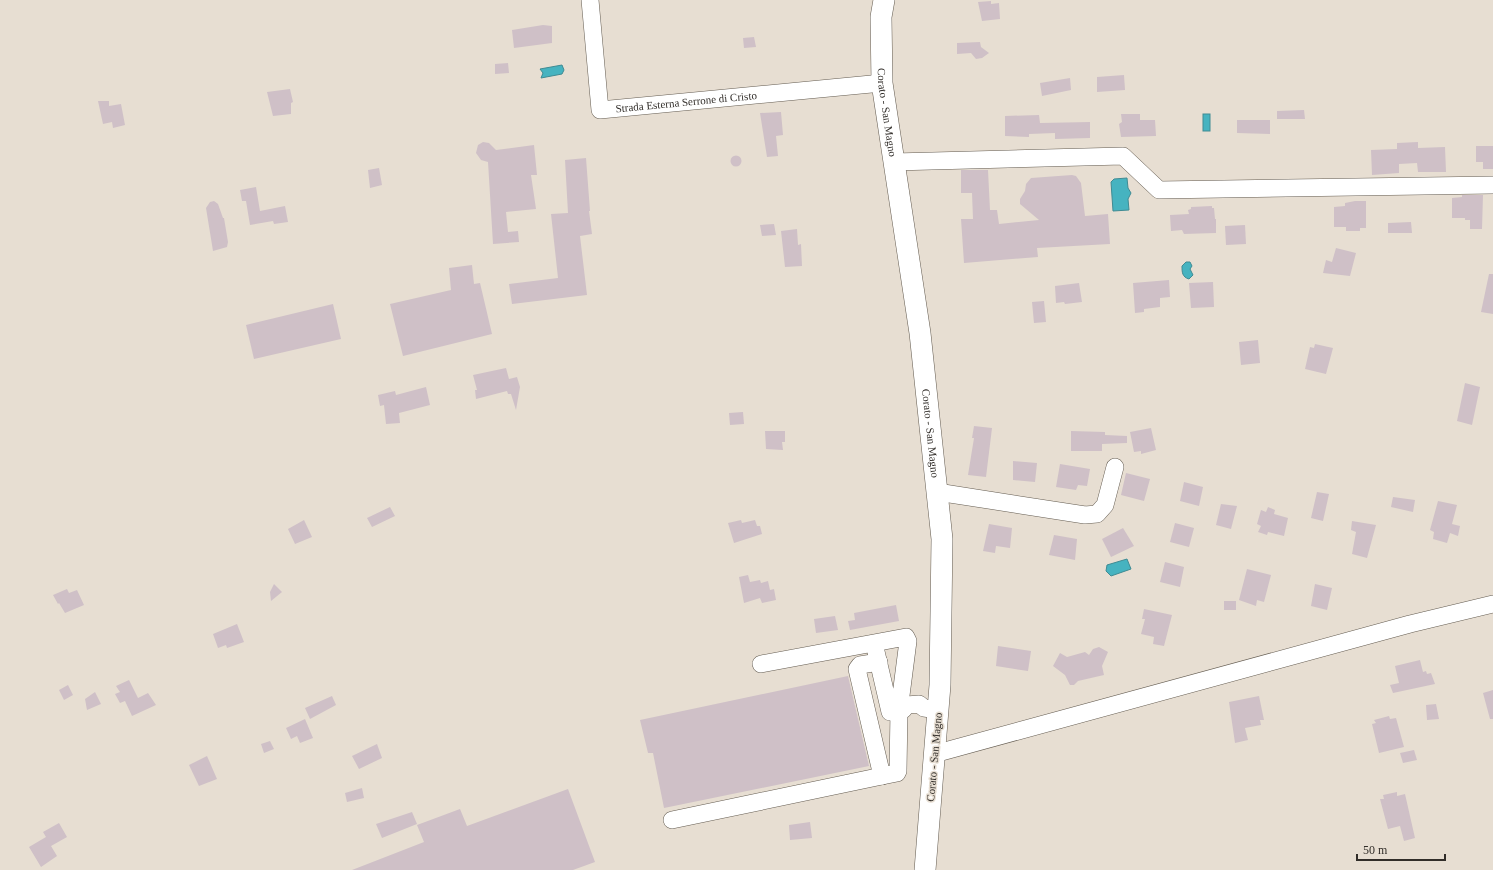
<svg xmlns="http://www.w3.org/2000/svg" width="1493" height="870" viewBox="0 0 1493 870" font-family="'Times New Roman',serif">
<style>
.water{fill:#46b3c0;stroke:#408b93}
.building{fill:#cfc0c7}
.lines{fill:none;stroke-linecap:round;stroke-linejoin:round}
.minor-casing{stroke:#645c51;stroke-width:18}
.major-casing{stroke:#645c51;stroke-width:22}
.minor{stroke:#fff;stroke-width:17}
.major{stroke:#fff;stroke-width:21}
.labels{text-anchor:middle;dominant-baseline:central;stroke-width:3;stroke-linejoin:round;paint-order:stroke}
.street-label{font-size:11px;fill:#312d29;stroke:#e7ded2}
</style>
<rect width="100%" height="100%" fill="#e7ded2"/>
<g class="water">
<polygon points="562,65 564,70 562,74 541,78 543,73 540,69"/>
<rect x="1203" y="114" width="7" height="17"/>
<polygon points="1127,178 1128,188 1131,193 1128,199 1129,210 1113,211 1111,182 1114,179"/>
<path d="M1186,262H1190L1192,266L1190,269L1193,275L1189,279C1182,277 1182,272 1182,266Z"/>
<polygon points="1127,559 1131,569 1111,576 1106,571 1107,565"/>
</g>
<g class="building">
<polygon points="991,1 991,4 999,3 1000,19 982,21 978,2"/>
<polygon points="543,25 552,26 552,43 514,48 512,30"/>
<polygon points="754,37 756,47 744,48 743,38"/>
<polygon points="980,42 981,47 989,53 982,58 976,59 971,53 957,54 957,43"/>
<polygon points="508,63 509,73 495,74 495,64"/>
<polygon points="1124,75 1125,90 1097,92 1097,77"/>
<polygon points="1070,78 1071,90 1042,96 1040,83"/>
<polygon points="290,89 293,102 291,103 291,114 273,116 267,92"/>
<polygon points="98,101 109,101 109,106 121,104 125,125 113,128 112,122 103,124"/>
<polygon points="1304,110 1305,119 1277,119 1277,111"/>
<polygon points="781,112 783,135 776,136 778,156 767,157 760,113"/>
<polygon points="1121,114 1140,114 1140,120 1155,120 1156,136 1121,137 1119,124 1122,122"/>
<polygon points="1039,115 1040,123 1090,122 1090,138 1055,139 1055,133 1029,134 1029,137 1005,136 1005,116"/>
<polygon points="1237,120 1270,120 1270,134 1237,133"/>
<polygon points="483,142 489,143 496,150 534,145 537,175 531,175 536,209 506,212 508,232 518,231 519,242 493,244 488,162 481,160 476,153 478,145"/>
<polygon points="1418,142 1418,148 1445,147 1446,172 1418,172 1417,163 1399,164 1399,173 1372,175 1371,150 1397,149 1397,143"/>
<polygon points="1476,146 1493,146 1493,169 1483,169 1483,162 1476,162"/>
<circle cx="736" cy="161" r="5.5"/>
<polygon points="586,158 590,211 589,211 592,234 580,236 587,295 512,304 509,284 558,278 551,214 568,213 565,160"/>
<polygon points="379,168 382,185 370,188 368,170"/>
<polygon points="961,170 988,170 990,210 997,210 999,224 1039,220 1020,204 1020,199 1025,191 1026,184 1031,178 1072,175 1076,176 1081,183 1085,216 1108,214 1110,244 1037,248 1038,257 964,263 961,219 973,219 972,193 961,193"/>
<polygon points="256,187 260,211 285,206 288,222 274,224 273,221 250,225 246,201 242,201 240,190"/>
<polygon points="1462,195 1483,195 1482,229 1470,229 1470,220 1465,220 1465,218 1452,218 1452,198 1462,197"/>
<polygon points="214,201 218,204 223,218 224,218 228,242 227,247 213,251 206,208 210,202"/>
<polygon points="1355,201 1366,201 1366,228 1360,228 1360,231 1346,231 1346,227 1334,227 1334,207 1345,206 1345,203"/>
<polygon points="1212,206 1212,208 1214,208 1215,219 1216,219 1216,233 1184,234 1182,230 1171,231 1170,215 1189,214 1188,210 1191,209 1191,207"/>
<polygon points="1411,222 1412,233 1388,233 1388,223"/>
<polygon points="774,224 776,235 762,236 760,225"/>
<polygon points="1245,225 1246,244 1226,245 1225,226"/>
<polygon points="797,229 798,245 801,244 802,266 785,267 781,231"/>
<polygon points="1336,248 1356,253 1350,276 1323,273 1326,260 1332,262"/>
<polygon points="472,265 474,284 480,283 492,334 403,356 390,304 451,290 449,268"/>
<polygon points="1489,274 1493,274 1493,314 1481,312"/>
<polygon points="1169,280 1170,297 1160,298 1160,307 1144,309 1144,312 1135,313 1133,283"/>
<polygon points="1213,282 1214,307 1191,308 1189,283"/>
<polygon points="1079,283 1082,302 1065,304 1064,302 1056,303 1055,286"/>
<polygon points="1044,301 1046,322 1034,323 1032,302"/>
<polygon points="333,304 341,339 254,359 246,325"/>
<polygon points="1258,340 1260,363 1241,365 1239,342"/>
<polygon points="1315,344 1333,348 1326,374 1305,369 1310,347 1314,348"/>
<polygon points="506,368 509,379 517,377 520,387 516,410 511,394 508,394 507,391 476,399 475,390 477,390 473,375"/>
<polygon points="1465,383 1480,387 1472,425 1457,421"/>
<polygon points="426,387 430,405 399,413 400,423 386,424 384,405 380,406 378,395 395,391 396,395"/>
<polygon points="743,412 744,424 730,425 729,413"/>
<polygon points="974,426 992,428 986,477 968,475 974,438 972,438"/>
<polygon points="1151,428 1156,450 1141,454 1141,451 1134,452 1130,432"/>
<polygon points="765,431 785,431 785,442 782,442 783,450 766,449"/>
<polygon points="1071,431 1105,432 1105,435 1127,436 1127,443 1102,444 1102,451 1071,451"/>
<polygon points="1013,461 1037,463 1035,482 1013,480"/>
<polygon points="1060,464 1090,469 1087,486 1078,485 1076,490 1056,487"/>
<polygon points="1126,473 1150,479 1144,501 1121,495"/>
<polygon points="1184,482 1203,487 1199,506 1180,501"/>
<polygon points="1317,492 1329,494 1323,521 1311,518"/>
<polygon points="1393,497 1415,500 1413,512 1391,507"/>
<polygon points="1438,501 1457,505 1452,524 1460,526 1458,536 1450,533 1447,543 1433,539 1434,532 1430,530"/>
<polygon points="1221,504 1237,506 1231,529 1216,525"/>
<polygon points="390,507 395,516 372,527 367,518"/>
<polygon points="1268,507 1275,510 1274,514 1288,518 1284,536 1268,532 1267,535 1258,532 1261,526 1257,524 1261,510 1266,512"/>
<polygon points="304,520 312,537 295,544 288,529"/>
<polygon points="741,520 742,523 755,520 757,526 760,526 762,534 734,543 728,523"/>
<polygon points="1352,521 1376,525 1367,558 1352,554 1356,532 1351,530"/>
<polygon points="1175,523 1194,528 1189,547 1170,542"/>
<polygon points="989,524 1012,528 1010,548 996,546 995,553 983,551"/>
<polygon points="1123,528 1134,546 1111,557 1102,539"/>
<polygon points="1054,535 1077,539 1075,560 1049,555"/>
<polygon points="1165,562 1184,567 1180,587 1160,582"/>
<polygon points="1247,569 1271,575 1264,602 1257,600 1256,606 1239,600"/>
<polygon points="748,575 750,582 760,580 761,583 768,581 770,590 774,589 776,600 762,603 760,598 744,603 739,577"/>
<polygon points="274,584 282,592 271,601 270,592"/>
<polygon points="1315,584 1332,588 1327,610 1311,606"/>
<polygon points="67,589 69,593 77,590 84,605 65,613 59,603 58,604 53,595"/>
<rect x="1224" y="601" width="12" height="9"/>
<polygon points="896,605 899,621 850,630 848,621 855,620 854,613"/>
<polygon points="1144,609 1172,615 1164,646 1153,644 1154,637 1141,634 1145,619 1142,619"/>
<polygon points="835,616 838,630 816,633 814,619"/>
<polygon points="237,624 244,642 227,648 226,645 218,648 213,634"/>
<polygon points="998,646 1031,651 1028,671 996,666"/>
<polygon points="1099,647 1108,652 1102,666 1104,675 1078,681 1074,685 1070,685 1065,675 1053,666 1060,653 1067,657 1085,652 1089,655 1093,649"/>
<polygon points="1420,660 1423,672 1426,671 1427,674 1431,673 1435,684 1393,693 1390,685 1399,683 1395,666"/>
<polygon points="848,676 869,766 664,808 653,753 648,753 640,720"/>
<polygon points="129,680 138,698 148,693 156,705 132,716 125,701 120,703 115,694 120,692 116,686"/>
<polygon points="68,685 73,695 64,700 59,690"/>
<polygon points="1493,690 1493,719 1490,719 1483,693"/>
<polygon points="95,692 101,704 87,710 85,699"/>
<polygon points="332,696 336,705 310,719 305,708"/>
<polygon points="1259,696 1264,720 1260,720 1261,725 1245,728 1248,740 1235,743 1229,702"/>
<polygon points="1436,704 1439,719 1427,720 1426,705"/>
<polygon points="1389,716 1390,719 1396,718 1404,747 1379,753 1372,724 1376,723 1374,720"/>
<polygon points="305,719 313,738 300,743 297,736 291,739 286,728"/>
<polygon points="270,741 274,749 264,753 261,744"/>
<polygon points="377,744 382,758 359,769 352,756"/>
<polygon points="1414,750 1417,760 1403,763 1400,753"/>
<polygon points="207,756 217,779 199,786 189,765"/>
<polygon points="362,788 364,798 347,802 345,793"/>
<polygon points="568,789 595,862 573,870 352,870 424,842 417,825 460,809 467,826"/>
<polygon points="1397,792 1397,796 1405,794 1415,838 1404,841 1400,826 1388,829 1380,799 1384,799 1383,795"/>
<polygon points="412,812 417,824 382,838 376,824"/>
<polygon points="810,822 812,838 790,840 789,825"/>
<polygon points="59,823 67,837 51,846 57,856 41,867 29,847 46,837 43,832"/>
</g>
<g class="lines">
<g class="minor-casing">
<g id="minor">
<path id="s1" d="M590,0L600,110L882,83"/>
<polyline points="894,162 1123,156 1159,190 1493,185"/>
<polyline points="937,492 1085,515 1097,514 1105,505 1115,467"/>
<polyline points="879,662 860,665 857,669 882,776 897,773 898,771 899,711 903,710 907,705 919,704 924,708 938,710"/>
<polyline points="761,664 906,637 908,641 899,711 890,712 874,643"/>
<polyline points="934,754 1410,624 1493,604"/>
<polyline points="672,820 882,776"/>
</g>
</g>
<g class="major-casing">
<g id="major">
<path id="s2" d="M884,0L881,17L882,83L920,333L942,539L940,685L925,870"/>
</g>
</g>
<use href="#minor" class="minor"/>
<use href="#major" class="major"/>
</g>
<g class="labels">
<g class="street-label">
<text stroke="none"><textPath href="#s1" startOffset="197">Strada Esterna Serrone di Cristo</textPath></text>
<text stroke="none"><textPath href="#s2" startOffset="113">Corato - San Magno</textPath></text>
<text stroke="none"><textPath href="#s2" startOffset="437">Corato - San Magno</textPath></text>
<text transform="translate(934 757) rotate(-85)">Corato - San Magno</text>
</g>
</g>
<path d="M1357 854v6h88v-6" fill="none" stroke="#312d29" stroke-width="2"/>
<text x="1363" y="854" font-size="12" fill="#312d29" stroke="#e7ded2" stroke-width="3" paint-order="stroke">50 m</text>
</svg>
